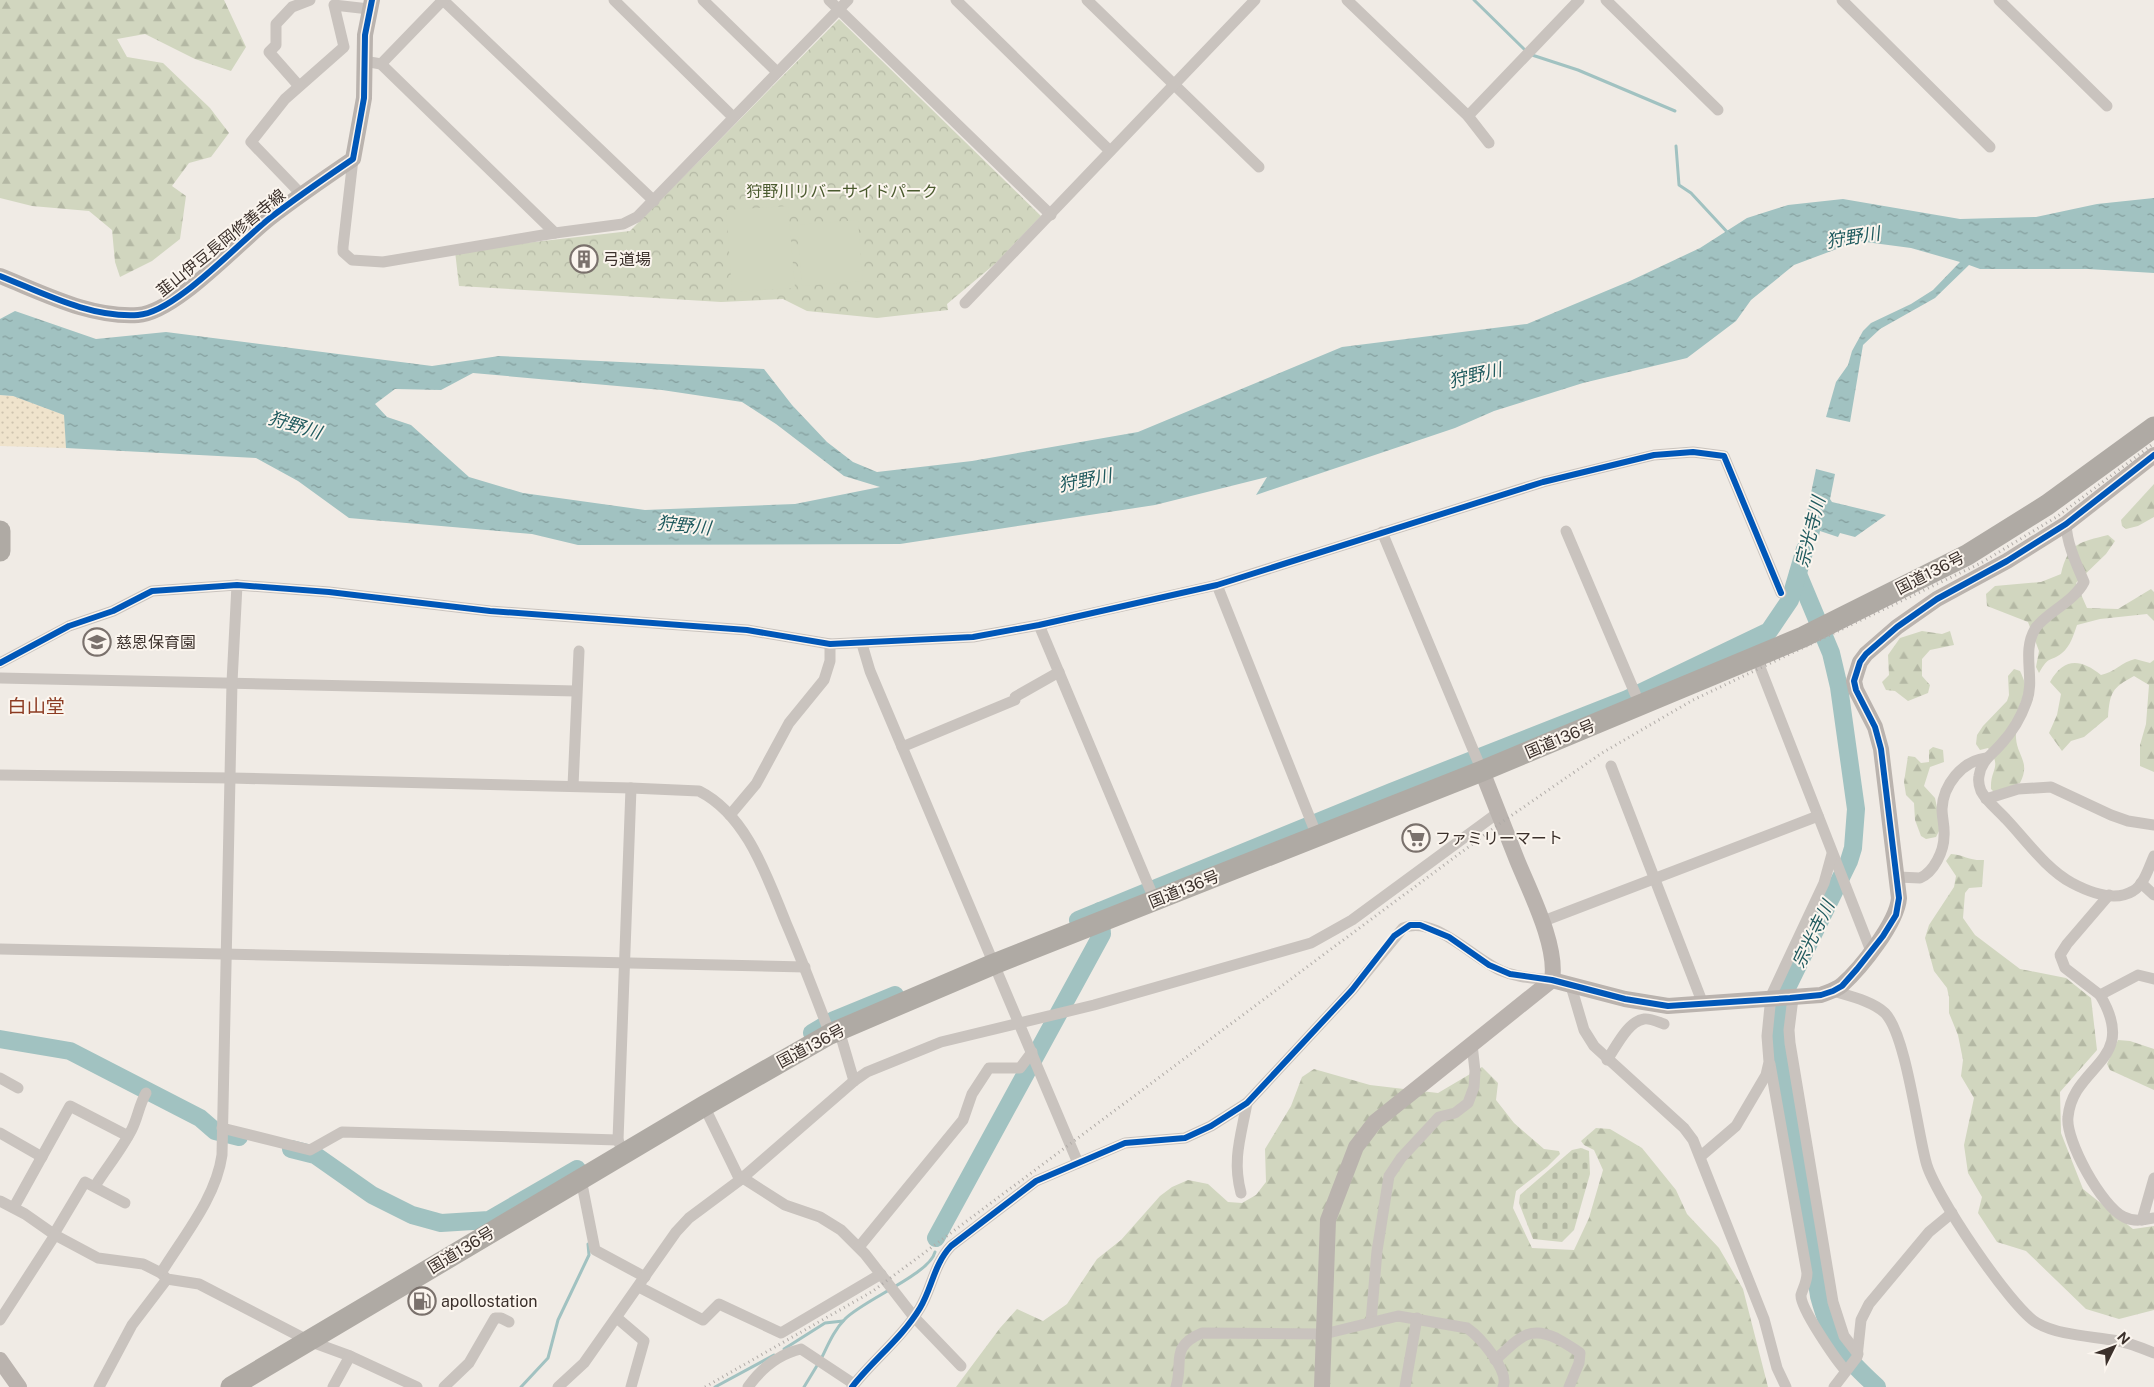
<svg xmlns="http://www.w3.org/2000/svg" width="2154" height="1387" viewBox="0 0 2154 1387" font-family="'Public Sans','Noto Sans JP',sans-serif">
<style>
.forest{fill:url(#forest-firs)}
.sand{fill:url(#sand-dots)}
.cemetery{fill:url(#cemetery-stones)}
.park{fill:url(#park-crowns)}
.pitch{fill:#d1d6bf}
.water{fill:url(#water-ripples);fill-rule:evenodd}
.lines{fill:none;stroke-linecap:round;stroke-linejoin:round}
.stream{stroke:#a1c2c1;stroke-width:3}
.river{stroke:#a1c2c1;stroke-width:18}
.street{stroke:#c9c3be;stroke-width:11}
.secondary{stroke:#bab3ae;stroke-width:16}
.highway{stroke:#afaaa4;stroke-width:21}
.rail{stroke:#b1aca8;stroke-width:3;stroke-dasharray:1 4;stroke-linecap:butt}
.cycleway-casing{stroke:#fbf5ee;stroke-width:9}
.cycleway{stroke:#0057b8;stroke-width:6}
.labels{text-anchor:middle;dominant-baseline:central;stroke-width:4;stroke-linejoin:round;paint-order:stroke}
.park-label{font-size:16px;fill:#4a5a2e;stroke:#fbf5ee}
.street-label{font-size:16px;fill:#3b302b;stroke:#fbf5ee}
.poi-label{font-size:16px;fill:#3b302b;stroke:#fbf5ee;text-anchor:start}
.water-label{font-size:18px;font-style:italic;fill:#1f5a5e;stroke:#fbf5ee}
.quarter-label{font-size:19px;fill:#8c3b22;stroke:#fbf5ee}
</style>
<defs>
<pattern id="forest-firs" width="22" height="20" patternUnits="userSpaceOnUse" patternTransform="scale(1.25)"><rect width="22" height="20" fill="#d1d6bf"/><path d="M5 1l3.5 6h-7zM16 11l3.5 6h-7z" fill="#b4b8a4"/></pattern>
<pattern id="sand-dots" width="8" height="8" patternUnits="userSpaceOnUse" patternTransform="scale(1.25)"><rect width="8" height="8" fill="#efe3cc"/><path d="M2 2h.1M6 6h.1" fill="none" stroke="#cec3af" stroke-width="1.8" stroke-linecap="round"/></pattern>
<pattern id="cemetery-stones" width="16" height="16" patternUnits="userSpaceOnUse" patternTransform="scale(1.25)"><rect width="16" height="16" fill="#d1d6bf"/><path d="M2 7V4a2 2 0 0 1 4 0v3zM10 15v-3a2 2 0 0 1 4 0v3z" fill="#b4b8a4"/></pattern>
<pattern id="park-crowns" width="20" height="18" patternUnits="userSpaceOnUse" patternTransform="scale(1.25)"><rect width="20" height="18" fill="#d1d6bf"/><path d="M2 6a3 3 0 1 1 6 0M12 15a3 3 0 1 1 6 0" fill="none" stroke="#b4b8a4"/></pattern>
<pattern id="water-ripples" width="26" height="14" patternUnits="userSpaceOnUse" patternTransform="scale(1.25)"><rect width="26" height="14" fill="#a1c2c1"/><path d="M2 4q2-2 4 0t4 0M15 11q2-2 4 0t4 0" fill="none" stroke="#849e9d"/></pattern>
</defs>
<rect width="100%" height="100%" fill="#f0ebe5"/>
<g class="forest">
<polygon points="0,0 224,0 246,47 231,71 195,59 145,34 117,39 127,57 163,63 210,108 229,133 211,157 189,163 172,186 186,196 180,239 152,261 120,277 115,262 112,230 89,211 32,206 0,198"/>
<polygon points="2154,484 2154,517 2138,526 2126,529 2122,526 2121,520"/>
<path d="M2108,535L2115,541L2106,554L2076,583L2087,608L2118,609L2151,589L2154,592V621L2147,614L2100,619L2077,625C2074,634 2070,647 2062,653C2049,663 2050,654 2039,673L2036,667L2039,651L2028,622L1987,606L1986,594L1995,586L2041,582L2061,574C2068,543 2080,542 2108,535Z"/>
<polygon points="1922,631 1942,634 1950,631 1954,645 1930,650 1922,659 1922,676 1930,685 1928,693 1908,701 1895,691 1886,690 1882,682 1889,675 1888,655 1900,638"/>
<path d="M2135,659L2150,663L2154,660V772L2140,766V745L2146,724L2149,685L2134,676C2112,688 2110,692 2108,717L2084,737L2071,741L2062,751L2049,733L2057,715L2061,694L2050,682C2064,657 2081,659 2101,675C2115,672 2122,662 2135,659Z"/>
<path d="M2014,669L2020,671C2029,690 2025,690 2019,707C2016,715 2016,730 2016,738C2017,756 2031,762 2020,783L1994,792L1991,789C1990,768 2003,768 1988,748L1980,750L1976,744L1977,735L1983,726L2007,701L2009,695L2008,676Z"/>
<polygon points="1933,747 1943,750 1944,762 1930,767 1924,786 1935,798 1941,827 1936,837 1926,839 1921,836 1915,820 1914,803 1906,795 1904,782 1908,756 1915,757 1921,763 1929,762 1929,750"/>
<path d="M1951,854C1964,855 1970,861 1984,860L1982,887L1969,888L1965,893L1963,918L1975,935L2020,969L2066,978L2091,998L2097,1050L2060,1092L2061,1133L2083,1189L2133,1229L2154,1226V1310L2119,1319L2086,1309L2026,1251L1997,1242L1978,1213L1982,1197L1968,1173L1964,1145L1974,1098L1961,1076L1963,1060L1958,1035L1949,1013V997L1947,988L1934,971L1925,938L1929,925L1954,887L1956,876L1946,861Z"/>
<polygon points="2118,1040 2130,1041 2154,1049 2154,1090 2110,1070 2107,1064"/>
<polygon points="1482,1067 1498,1083 1496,1100 1514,1123 1544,1149 1559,1151 1560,1154 1547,1167 1516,1191 1513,1208 1532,1248 1574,1250 1589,1218 1603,1170 1594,1150 1584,1145 1581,1141 1596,1128 1610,1129 1642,1148 1676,1190 1687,1214 1719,1248 1743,1289 1768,1387 956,1387 1000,1328 1017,1309 1043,1321 1067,1304 1097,1259 1121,1240 1160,1196 1172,1187 1188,1180 1208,1184 1228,1202 1242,1203 1256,1195 1266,1182 1265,1149 1291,1106 1302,1077 1314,1069 1370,1085 1438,1093"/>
</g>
<polygon class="sand" points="0,395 13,396 65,415 66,448 0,446"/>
<polygon class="cemetery" points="1581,1148 1589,1151 1590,1174 1574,1230 1562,1242 1533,1239 1519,1203 1520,1195 1572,1150"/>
<polygon class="park" points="839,19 1041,216 996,263 947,304 948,310 877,318 807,311 783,299 721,302 459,286 455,251 630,231"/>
<g class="pitch">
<polygon points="788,206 795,288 732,292 726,210"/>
<polygon points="858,220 863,281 802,286 797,225"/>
</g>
<g class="water">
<path d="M2154,198V273L2088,269H1980L1969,265L1935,298L1880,329L1863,345L1850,422L1826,417L1836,382L1848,365L1852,351L1863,331L1871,323L1911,304L1933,290L1960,262L1911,248L1858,241L1794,265L1751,300L1736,321L1687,358L1583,383L1494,411L1455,428L1256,495L1267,477L1155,505L900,544L578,545L532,534L349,518L298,481L256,458L66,448L64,415L13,396L0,395V319L15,311L96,339L166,332L432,366L499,356L764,369L792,405L827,442L853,462L877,472L972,461L1138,432L1342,347L1527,324L1630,281L1700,248L1747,218L1788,205L1843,199L1960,219L2036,217L2097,204ZM473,373L662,390L742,402L776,424L844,476L880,487L795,504L645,510L523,493L469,477L411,425L387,417L375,404L395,389L441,390Z"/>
<polygon points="1816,469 1835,474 1830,499 1832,502 1886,515 1855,537 1840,533 1838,537 1820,531 1819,536 1812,539 1801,573 1795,570"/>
</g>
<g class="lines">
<g class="stream">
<polyline points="1474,0 1524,49"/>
<polyline points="1532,55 1578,70 1675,111"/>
<polyline points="1676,146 1679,185 1691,193 1729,234"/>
<polyline points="784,1349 825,1323 843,1321"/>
<path d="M821,1359C828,1345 834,1330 845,1319C863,1300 930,1274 935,1252"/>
<polyline points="521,1387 548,1358 558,1320 589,1255 588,1244"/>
<polyline points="715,1387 774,1355"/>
<polyline points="804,1387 818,1364"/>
</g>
<g class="river">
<path d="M1798,574L1831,653L1839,687L1856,809L1853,848L1849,861L1784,994L1779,1036L1819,1296C1832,1343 1841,1354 1877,1387"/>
<polyline points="1078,920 1391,792 1627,699 1769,631 1790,600 1805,549"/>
<polyline points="812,1033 834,1020 895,995"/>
<polyline points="0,1039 70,1051 200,1118 215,1131 239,1137"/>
<polyline points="291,1149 315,1155 372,1195 412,1215 441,1223 489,1220 577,1169"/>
<polyline points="936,1238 1102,934 1100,911"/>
</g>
<g class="street">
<polyline points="443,0 654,201"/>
<polyline points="614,0 733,117"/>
<polyline points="703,0 777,72"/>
<polyline points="829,0 1051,215"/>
<polyline points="956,0 1110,151"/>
<polyline points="1087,0 1259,167"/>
<polyline points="1347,0 1468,116 1489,143"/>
<polyline points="1606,0 1718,110"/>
<polyline points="1842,0 1990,147"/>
<polyline points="1999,0 2107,106"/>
<polyline points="364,61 381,64 555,233 623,224 637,217 848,0"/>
<polyline points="381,64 443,0"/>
<polyline points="299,86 269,52 276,45 276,24 292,7 310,0"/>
<polyline points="1468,116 1579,0"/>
<polyline points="353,159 343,247 343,252 352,260 383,262 555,233"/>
<polyline points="302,195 251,142 285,99 344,47 334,5 369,9"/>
<polyline points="965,303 1255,0"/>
<path d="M2066,524C2067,544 2076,563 2084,582C2074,602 2044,614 2035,629C2021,653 2036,679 2026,703C2021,717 2012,732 2002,743C1993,754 1981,760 1979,776C1978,781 1979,786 1981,791C1987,802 1998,810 2006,819C2026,840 2046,869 2072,883C2089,892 2115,902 2133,891C2144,885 2149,867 2154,856"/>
<polyline points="1566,531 1640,705"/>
<polyline points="1382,532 1482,771"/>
<polyline points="1217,585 1317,836"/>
<polyline points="1039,625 1155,901"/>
<polyline points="862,644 870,671 1078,1163"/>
<polyline points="1756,657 1871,951"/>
<polyline points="0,663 69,626 113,611 152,591 237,585 329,592 490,611 747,630 830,644 973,637 1039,625 1217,585 1543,482 1654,455 1693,452 1724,456 1781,593"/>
<polyline points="0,678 576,691"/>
<polyline points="902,747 1015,700 1015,697 1059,672"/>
<polyline points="1611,766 1703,1004"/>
<path d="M0,775L231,778L631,788L699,791C747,815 767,877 786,923C802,960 816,997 830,1034"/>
<polyline points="573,786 579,651"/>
<polyline points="1986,799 2018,789 2051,787 2111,815 2128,821 2154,825"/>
<polyline points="730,815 756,784 789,723 824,680 830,661 830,644"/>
<path d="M1898,877L1920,878C1934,872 1944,851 1944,836C1945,827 1942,818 1942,809C1943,785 1962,761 1986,758"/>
<polyline points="2141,883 2154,895"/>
<polyline points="1541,922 1818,816"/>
<polyline points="0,949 805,967"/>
<path d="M2154,979L2138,975L2100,995C2140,1062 2073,1064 2068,1117C2065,1140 2102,1207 2124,1217C2134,1222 2144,1220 2154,1218"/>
<polyline points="1571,986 1584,1030 1594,1046 1684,1128 1693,1140 1764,1319 1777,1368 1786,1387"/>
<path d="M1833,991C1849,996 1872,1001 1885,1013C1906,1035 1917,1129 1926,1162C1933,1192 2011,1308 2037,1323C2060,1336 2092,1336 2118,1341C2130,1343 2142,1348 2154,1353"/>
<polyline points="2100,995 2065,968 2060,955 2067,944 2109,895"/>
<polyline points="1793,998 1789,1030 1790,1043 1833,1302 1844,1336 1858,1354"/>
<polyline points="839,1030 854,1081"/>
<path d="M1607,1060C1616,1047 1628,1021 1644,1019C1650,1018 1658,1022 1664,1024"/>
<path d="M1770,1064L1807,1273C1807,1282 1803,1288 1801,1295C1800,1308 1836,1360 1846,1371"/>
<polyline points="0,1078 18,1088"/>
<polyline points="704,1106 740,1180"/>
<polyline points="222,1128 310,1150 342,1132 618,1140"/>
<polyline points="0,1133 42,1157"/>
<polyline points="620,1145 618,1140 631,788"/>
<polyline points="1701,1156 1736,1126 1766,1075 1769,1062 1767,1036 1771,996 1824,883 1832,854"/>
<polyline points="743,1178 785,1205 820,1217 841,1230 865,1254 914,1317 961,1366"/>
<polyline points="581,1179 595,1250 645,1277"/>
<path d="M95,1186C107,1167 122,1149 132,1129C138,1117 139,1105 146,1093"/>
<path d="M1241,1193C1232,1160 1241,1136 1247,1103"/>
<polyline points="0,1201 25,1214 55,1235"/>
<polyline points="14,1207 70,1106 128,1136"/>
<polyline points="2142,1220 2154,1178"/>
<polyline points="54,1234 85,1182 125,1203"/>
<polyline points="859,1247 963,1120 972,1094 989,1068 1020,1068 1032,1052"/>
<path d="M161,1273C183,1237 216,1198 222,1155L232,682L237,585"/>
<polyline points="639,1287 703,1320 719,1304 781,1333 881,1274"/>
<polyline points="617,1318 644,1341 631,1387"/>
<polyline points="0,1320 55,1235 98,1258 143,1264 161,1273 167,1279 199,1284 309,1341 350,1356 417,1387"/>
<polyline points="1371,1322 1377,1251 1389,1176 1401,1158 1439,1117 1455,1113 1468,1103 1474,1087 1475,1071 1472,1044"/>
<path d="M1495,1360C1517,1341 1527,1324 1556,1338C1565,1343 1572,1347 1580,1353L1579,1363L1569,1387"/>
<polyline points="99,1387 132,1325 167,1279"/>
<polyline points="333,1387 350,1356"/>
<polyline points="444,1387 469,1363 495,1318 501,1318 509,1322"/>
<polyline points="558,1387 584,1363 676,1232 689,1218 740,1180 854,1081 867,1072 941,1042 1094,1005 1311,943 1352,920 1499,812"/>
<path d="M748,1387C761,1369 779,1354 801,1349L854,1384"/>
<path d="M852,1387C873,1360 902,1338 920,1308C932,1288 934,1264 951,1246L1036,1181L1125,1143L1185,1138L1211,1126L1247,1103L1352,990L1403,928C1434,914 1474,960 1502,971C1518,978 1535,978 1552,980"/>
<path d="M1176,1387C1184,1362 1169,1347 1202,1333L1324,1334L1398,1316L1467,1328C1480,1337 1510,1371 1503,1387"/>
<polyline points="1405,1387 1417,1318"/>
<polyline points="1834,1387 1857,1357 1861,1320 1869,1304 1929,1232 1952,1213"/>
</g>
<g class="secondary">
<path d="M0,276C43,293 90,318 138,315C175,313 238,243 270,218C297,197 325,178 353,159L364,98L365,35L372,0"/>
<path d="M1552,980L1625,999L1668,1006L1821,995C1828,992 1836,990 1842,985C1861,968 1897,923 1899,898L1881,749L1875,727L1856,690L1854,681L1860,662L1866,654L1897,627L1937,599L2007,561L2066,524L2154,455"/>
<polyline points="0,1360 19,1387"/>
<path d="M1322,1387L1328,1220L1356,1147L1375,1122L1552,980C1558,946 1530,892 1517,860C1505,830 1494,801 1482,771"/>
</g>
<g class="highway">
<polyline points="0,531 0,551"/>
<polyline points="231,1387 704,1106 830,1034 994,964 1482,771 1803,637 1967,555 2047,505 2154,427"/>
</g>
<polyline class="rail" points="705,1387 873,1291 1358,929 1502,822 1602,753 1693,700 1981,563 2058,516 2154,443"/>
<g class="cycleway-casing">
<g id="cycleway">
<path d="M0,276C43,293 90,318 138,315C175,313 238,243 270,218C297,197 325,178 353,159L364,98L365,35L372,0"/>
<polyline points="0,663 69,626 113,611 152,591 237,585 329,592 490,611 747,630 830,644 973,637 1039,625 1217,585 1543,482 1654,455 1693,452 1724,456 1781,593"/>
<path d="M852,1387C873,1360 902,1338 920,1308C932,1288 934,1264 951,1246L1036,1181L1125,1143L1185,1138L1211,1126L1247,1103L1352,990L1394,936L1410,925H1420L1449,937L1489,965L1510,974L1552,980L1625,999L1668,1006L1790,998L1821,995L1833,991L1842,986L1857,969L1883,936L1896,915L1899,898L1881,749L1875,727L1856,690L1854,681L1860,662L1866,654L1897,627L1937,599L2007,561L2066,524L2154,455"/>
</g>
</g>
<use href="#cycleway" class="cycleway"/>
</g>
<defs>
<g id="building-ring" transform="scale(1.4375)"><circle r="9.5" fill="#fbf5ee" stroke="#7a716c" stroke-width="1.5"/><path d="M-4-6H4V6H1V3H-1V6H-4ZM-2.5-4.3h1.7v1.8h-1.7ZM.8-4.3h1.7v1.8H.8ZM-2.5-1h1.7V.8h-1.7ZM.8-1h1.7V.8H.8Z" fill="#7a716c"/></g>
<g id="school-ring" transform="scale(1.4375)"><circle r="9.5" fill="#fbf5ee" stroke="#7a716c" stroke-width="1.5"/><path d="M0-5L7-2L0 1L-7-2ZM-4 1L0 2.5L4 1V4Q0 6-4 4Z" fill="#7a716c"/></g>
<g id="supermarket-ring" transform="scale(1.4375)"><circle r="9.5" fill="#fbf5ee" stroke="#7a716c" stroke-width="1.5"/><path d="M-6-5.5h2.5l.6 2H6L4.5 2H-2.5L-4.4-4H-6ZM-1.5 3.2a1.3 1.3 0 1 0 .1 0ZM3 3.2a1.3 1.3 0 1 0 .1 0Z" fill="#7a716c"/></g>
<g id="fuel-ring" transform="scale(1.4375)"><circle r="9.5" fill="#fbf5ee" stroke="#7a716c" stroke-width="1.5"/><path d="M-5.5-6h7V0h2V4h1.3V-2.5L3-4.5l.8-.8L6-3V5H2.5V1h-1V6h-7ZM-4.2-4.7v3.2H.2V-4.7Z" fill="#7a716c"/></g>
</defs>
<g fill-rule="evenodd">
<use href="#building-ring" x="584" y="259"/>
<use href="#school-ring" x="97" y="642"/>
<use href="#supermarket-ring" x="1416" y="838"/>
<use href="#fuel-ring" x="422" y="1301"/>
</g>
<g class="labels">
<g class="park-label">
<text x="842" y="191">狩野川リバーサイドパーク</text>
</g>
<g class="street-label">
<text transform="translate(221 243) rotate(-39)">韮山伊豆長岡修善寺線</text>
<text transform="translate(1930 573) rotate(-27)">国道136号</text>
<text transform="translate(1560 739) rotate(-23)">国道136号</text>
<text transform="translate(1184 889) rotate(-22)">国道136号</text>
<text transform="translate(811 1046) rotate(-28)">国道136号</text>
<text transform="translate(461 1250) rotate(-31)">国道136号</text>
</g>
<g class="poi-label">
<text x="603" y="259">弓道場</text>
<text x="116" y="642">慈恩保育園</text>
<text x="1435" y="838">ファミリーマート</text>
<text x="441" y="1301">apollostation</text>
</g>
<g class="water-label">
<text transform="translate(1853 237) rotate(-9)">狩野川</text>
<text transform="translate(1475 375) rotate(-13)">狩野川</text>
<text transform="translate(295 425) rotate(17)">狩野川</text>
<text transform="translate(1085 480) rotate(-11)">狩野川</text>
<text transform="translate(684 525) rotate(6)">狩野川</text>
<text transform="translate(1810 532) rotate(-76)">宗光寺川</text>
<text transform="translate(1813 934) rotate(-64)">宗光寺川</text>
</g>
<g class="quarter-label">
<text x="36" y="706">白山堂</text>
</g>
</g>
<g transform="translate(2114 1347) rotate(48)" stroke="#fbf5ee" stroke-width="4" paint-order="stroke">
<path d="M0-4L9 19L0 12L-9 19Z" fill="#3b302b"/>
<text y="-8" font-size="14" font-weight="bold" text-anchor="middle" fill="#3b302b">N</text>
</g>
</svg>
